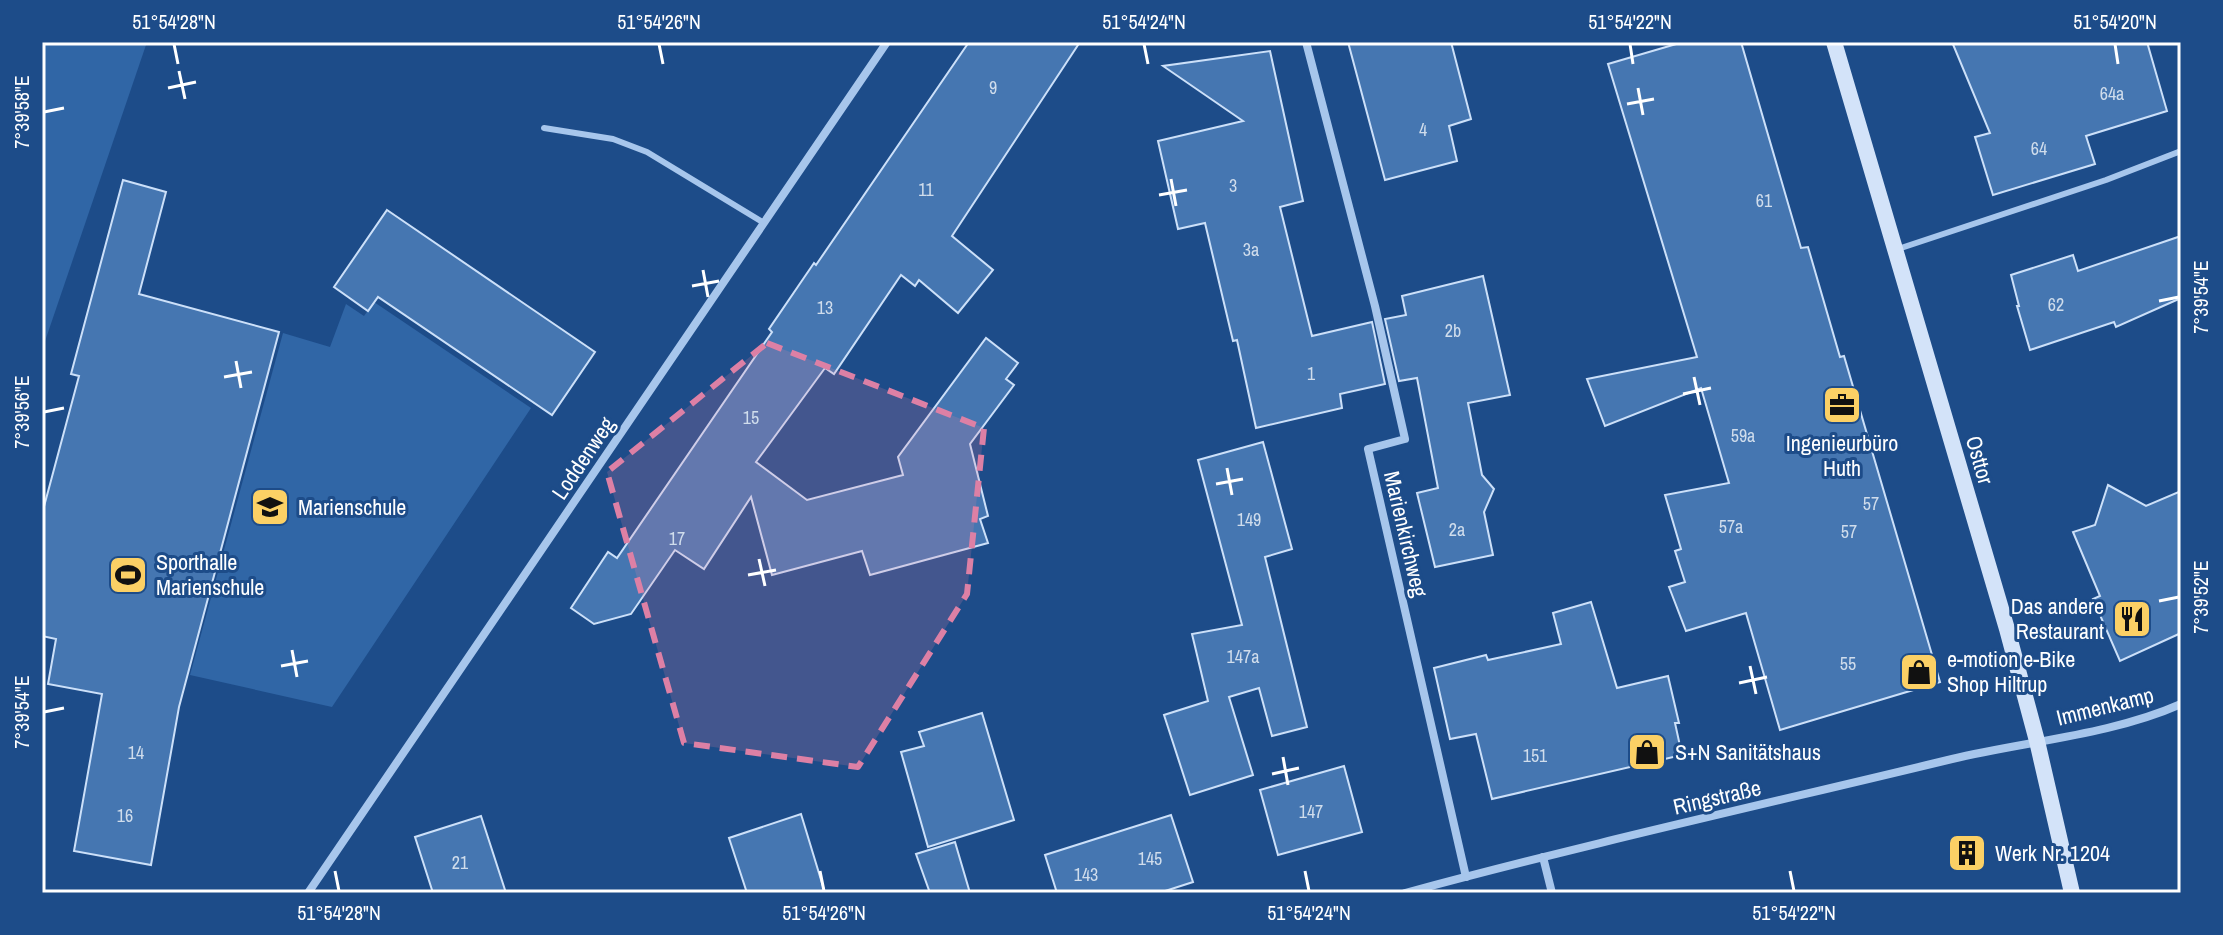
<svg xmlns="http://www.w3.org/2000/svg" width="2223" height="935" viewBox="0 0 2223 935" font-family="'Archivo Narrow',sans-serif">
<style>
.green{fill:#3066a6}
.building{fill:#4576b1;stroke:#cce0f9;stroke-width:2}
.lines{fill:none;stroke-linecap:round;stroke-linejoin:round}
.service{stroke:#a7c6ec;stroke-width:6}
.minor{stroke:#a7c6ec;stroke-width:8}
.secondary{stroke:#d3e3f9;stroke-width:16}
.marked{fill:#dd80a5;fill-opacity:0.2;stroke:#dd80a5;stroke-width:6;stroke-dasharray:16 10;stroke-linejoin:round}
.ticks{fill:none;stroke:#fff;stroke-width:3}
.labels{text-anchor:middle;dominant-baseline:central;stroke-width:6;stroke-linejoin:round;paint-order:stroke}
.number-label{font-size:18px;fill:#d0ddec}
.poi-label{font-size:22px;fill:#fff;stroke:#1d4c89;text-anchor:start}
.street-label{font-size:22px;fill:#fff;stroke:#1d4c89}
.neatline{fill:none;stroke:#fff;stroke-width:3}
.ticks-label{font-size:20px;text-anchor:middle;fill:#fff}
</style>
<rect width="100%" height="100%" fill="#1d4c89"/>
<g class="green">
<polygon points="42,42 147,42 42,350"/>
<polygon points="374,302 531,408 332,707 190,675 283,333 330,347 346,304 364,316"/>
</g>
<g class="building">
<polygon points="969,42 1080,42 952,236 993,270 958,313 919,280 915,286 901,275 834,374 825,368 756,462 807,500 903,475 898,457 986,338 1018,363 1006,379 1014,385 970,444 988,516 980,519 988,543 870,575 862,551 772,575 751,497 704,569 675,550 631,614 594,624 571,608 608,552 617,558 772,332 769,329 814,263 816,265"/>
<polygon points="1348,42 1451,42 1471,119 1449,126 1457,161 1385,180"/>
<polygon points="1683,42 1741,42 1801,248 1808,247 1840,357 1844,356 1940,682 1780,730 1746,613 1686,631 1669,587 1685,582 1675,551 1681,549 1665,495 1729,483 1701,388 1605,426 1587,379 1697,357 1608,64"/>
<polygon points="1952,42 2147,42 2167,111 2086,136 2095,164 1993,195 1975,137 1990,133"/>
<polygon points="1270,51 1303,201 1280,207 1312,336 1372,322 1385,384 1340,394 1342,408 1256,428 1237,340 1233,341 1205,223 1178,229 1158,141 1243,121 1163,66"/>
<polygon points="123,180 166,192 139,294 279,332 179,707 151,865 74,851 102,694 48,684 56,639 42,636 42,514 79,376 71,374"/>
<polygon points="387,210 595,352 552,415 378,297 368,311 334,287"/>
<polygon points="2181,236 2181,298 2116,327 2114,322 2030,350 2017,306 2019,306 2011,275 2073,255 2078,271"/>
<polygon points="1483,276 1510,395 1468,403 1482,475 1494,489 1484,512 1493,555 1435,567 1417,493 1438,488 1417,378 1399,381 1385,319 1406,315 1402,296"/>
<polygon points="1263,442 1292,549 1265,557 1307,727 1272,736 1259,688 1229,697 1253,775 1190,795 1164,715 1208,701 1192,634 1242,625 1198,460"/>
<polygon points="2108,485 2146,506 2181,491 2181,633 2120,661 2093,599 2100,596 2073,532 2095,525"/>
<polygon points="1591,602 1617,688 1668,676 1679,723 1675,723 1682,755 1492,799 1476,734 1450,739 1434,668 1486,655 1488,660 1561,644 1553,613"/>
<polygon points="982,713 1014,820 928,847 901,752 924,746 919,732"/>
<polygon points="1344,766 1362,832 1278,855 1260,790"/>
<polygon points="801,814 825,893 747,893 729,838"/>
<polygon points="1171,815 1193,882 1159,893 1057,893 1045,855"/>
<polygon points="481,816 506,893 433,893 415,837"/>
<polygon points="955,842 970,893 930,893 916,854"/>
</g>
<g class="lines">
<g class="service">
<polyline points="544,128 613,139 647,152 764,223"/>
<polyline points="1898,249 2106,180 2181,151"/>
</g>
<g class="minor">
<polyline points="1306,42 1375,306 1405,439 1368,449 1466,877"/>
<polyline points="1543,857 1552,893"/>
<polyline points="308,893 887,42"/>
<path d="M1405,893C1586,844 1770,803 1952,759C2027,741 2111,735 2181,704"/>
</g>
<polyline class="secondary" points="1834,42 2007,629 2037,741 2072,893"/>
</g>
<path class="marked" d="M767,343L984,428L967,594L858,767L684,743L607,472Z"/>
<path class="ticks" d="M174,44L178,64M659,44L663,64M1144,44L1148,64M1630,44L1633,64M2115,44L2118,64M179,71L185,99M168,88L196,82M1638,88L1643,115M1627,104L1654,99M44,112L64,108M1171,179L1176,206M1159,195L1187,190M703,270L708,297M692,286L719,281M2159,301L2179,297M236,361L241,388M224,377L252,372M1694,377L1700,405M1683,394L1711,388M44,412L64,408M1227,468L1232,495M1216,484L1243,479M759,559L765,586M748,575L776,570M2159,601L2179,597M292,650L297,677M281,666L308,661M1750,666L1756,694M1739,683L1767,677M44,712L64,708M1283,757L1288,785M1272,774L1299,768M335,871L339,891M820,871L824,891M1305,871L1309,891M1790,871L1794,891"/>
<defs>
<g id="office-square" transform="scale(2)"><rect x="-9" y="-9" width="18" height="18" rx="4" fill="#fbd065" stroke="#1d4c89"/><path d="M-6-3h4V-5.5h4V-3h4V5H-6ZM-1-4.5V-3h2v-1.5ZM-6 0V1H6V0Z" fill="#111"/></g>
<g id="school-square" transform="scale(2)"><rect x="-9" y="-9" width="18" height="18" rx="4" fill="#fbd065" stroke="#1d4c89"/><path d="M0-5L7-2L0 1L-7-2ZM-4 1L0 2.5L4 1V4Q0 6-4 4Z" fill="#111"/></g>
<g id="stadium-square" transform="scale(2)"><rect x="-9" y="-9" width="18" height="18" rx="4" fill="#fbd065" stroke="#1d4c89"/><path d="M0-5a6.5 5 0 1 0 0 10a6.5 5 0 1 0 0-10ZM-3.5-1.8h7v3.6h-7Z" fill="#111"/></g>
<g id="restaurant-square" transform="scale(2)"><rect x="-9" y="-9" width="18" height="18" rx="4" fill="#fbd065" stroke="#1d4c89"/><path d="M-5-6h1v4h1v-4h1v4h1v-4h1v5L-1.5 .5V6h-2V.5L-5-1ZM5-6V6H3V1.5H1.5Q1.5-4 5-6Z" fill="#111"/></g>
<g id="shop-square" transform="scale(2)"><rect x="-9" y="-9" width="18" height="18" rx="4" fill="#fbd065" stroke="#1d4c89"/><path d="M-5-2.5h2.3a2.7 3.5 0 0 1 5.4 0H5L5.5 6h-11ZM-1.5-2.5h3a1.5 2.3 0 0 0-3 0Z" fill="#111"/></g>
<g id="building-square" transform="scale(2)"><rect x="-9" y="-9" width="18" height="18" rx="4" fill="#fbd065" stroke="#1d4c89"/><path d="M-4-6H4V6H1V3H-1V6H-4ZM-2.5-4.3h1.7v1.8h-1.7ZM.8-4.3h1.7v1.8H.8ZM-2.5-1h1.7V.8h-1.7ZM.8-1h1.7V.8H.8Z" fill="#111"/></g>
</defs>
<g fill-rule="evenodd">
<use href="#office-square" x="1842" y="405"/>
<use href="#school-square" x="270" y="507"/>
<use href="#stadium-square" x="128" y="575"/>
<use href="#restaurant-square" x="2132" y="619"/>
<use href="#shop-square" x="1919" y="672"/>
<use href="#shop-square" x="1647" y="752"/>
<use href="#building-square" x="1967" y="853"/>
</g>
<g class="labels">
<g class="number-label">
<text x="993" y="87">9</text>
<text x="2112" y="93">64a</text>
<text x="1423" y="129">4</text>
<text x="2039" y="148">64</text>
<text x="1233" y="185">3</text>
<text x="926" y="189">11</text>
<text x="1764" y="200">61</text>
<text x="1251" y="249">3a</text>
<text x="2056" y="304">62</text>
<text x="825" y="307">13</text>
<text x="1453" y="330">2b</text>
<text x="1311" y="373">1</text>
<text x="751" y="417">15</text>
<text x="1743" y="435">59a</text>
<text x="1871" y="503">57</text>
<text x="1249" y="519">149</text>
<text x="1731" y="526">57a</text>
<text x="1457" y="529">2a</text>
<text x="1849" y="531">57</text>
<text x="677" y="538">17</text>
<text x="1243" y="656">147a</text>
<text x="1848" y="663">55</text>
<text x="136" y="752">14</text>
<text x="1535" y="755">151</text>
<text x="1311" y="811">147</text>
<text x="125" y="815">16</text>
<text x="1150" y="858">145</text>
<text x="460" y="862">21</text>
<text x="1086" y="874">143</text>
</g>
<g class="poi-label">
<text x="1842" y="443" text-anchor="middle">Ingenieurbüro<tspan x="1842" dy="25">Huth</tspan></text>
<text x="298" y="507">Marienschule</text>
<text x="156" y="562">Sporthalle<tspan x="156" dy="25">Marienschule</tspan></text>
<text x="2104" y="606" text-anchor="end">Das andere<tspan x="2104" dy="25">Restaurant</tspan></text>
<text x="1947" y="659">e-motion e-Bike<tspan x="1947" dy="25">Shop Hiltrup</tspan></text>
<text x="1675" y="752">S+N Sanitätshaus</text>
<text x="1995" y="853">Werk Nr. 1204</text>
</g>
<g class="street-label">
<text transform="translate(583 458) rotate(-56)">Loddenweg</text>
<text transform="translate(1980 460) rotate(74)">Osttor</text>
<text transform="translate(1406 534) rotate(77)">Marienkirchweg</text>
<text transform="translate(2105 706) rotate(-14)">Immenkamp</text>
<text transform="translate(1717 797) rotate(-13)">Ringstraße</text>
</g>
</g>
<rect width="2223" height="935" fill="none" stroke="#1d4c89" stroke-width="88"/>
<rect x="44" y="44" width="2135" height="847" class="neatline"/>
<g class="ticks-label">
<text x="174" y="29">51°54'28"N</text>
<text x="659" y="29">51°54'26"N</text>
<text x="1144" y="29">51°54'24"N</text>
<text x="1630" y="29">51°54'22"N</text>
<text x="2115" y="29">51°54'20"N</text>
<text transform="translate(22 112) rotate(-90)" y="7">7°39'58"E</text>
<text transform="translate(2201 297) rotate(-90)" y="7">7°39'54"E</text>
<text transform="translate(22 412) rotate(-90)" y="7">7°39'56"E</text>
<text transform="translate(2201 597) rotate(-90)" y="7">7°39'52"E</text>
<text transform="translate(22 712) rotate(-90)" y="7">7°39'54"E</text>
<text x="339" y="920">51°54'28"N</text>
<text x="824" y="920">51°54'26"N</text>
<text x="1309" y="920">51°54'24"N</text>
<text x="1794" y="920">51°54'22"N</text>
</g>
</svg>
